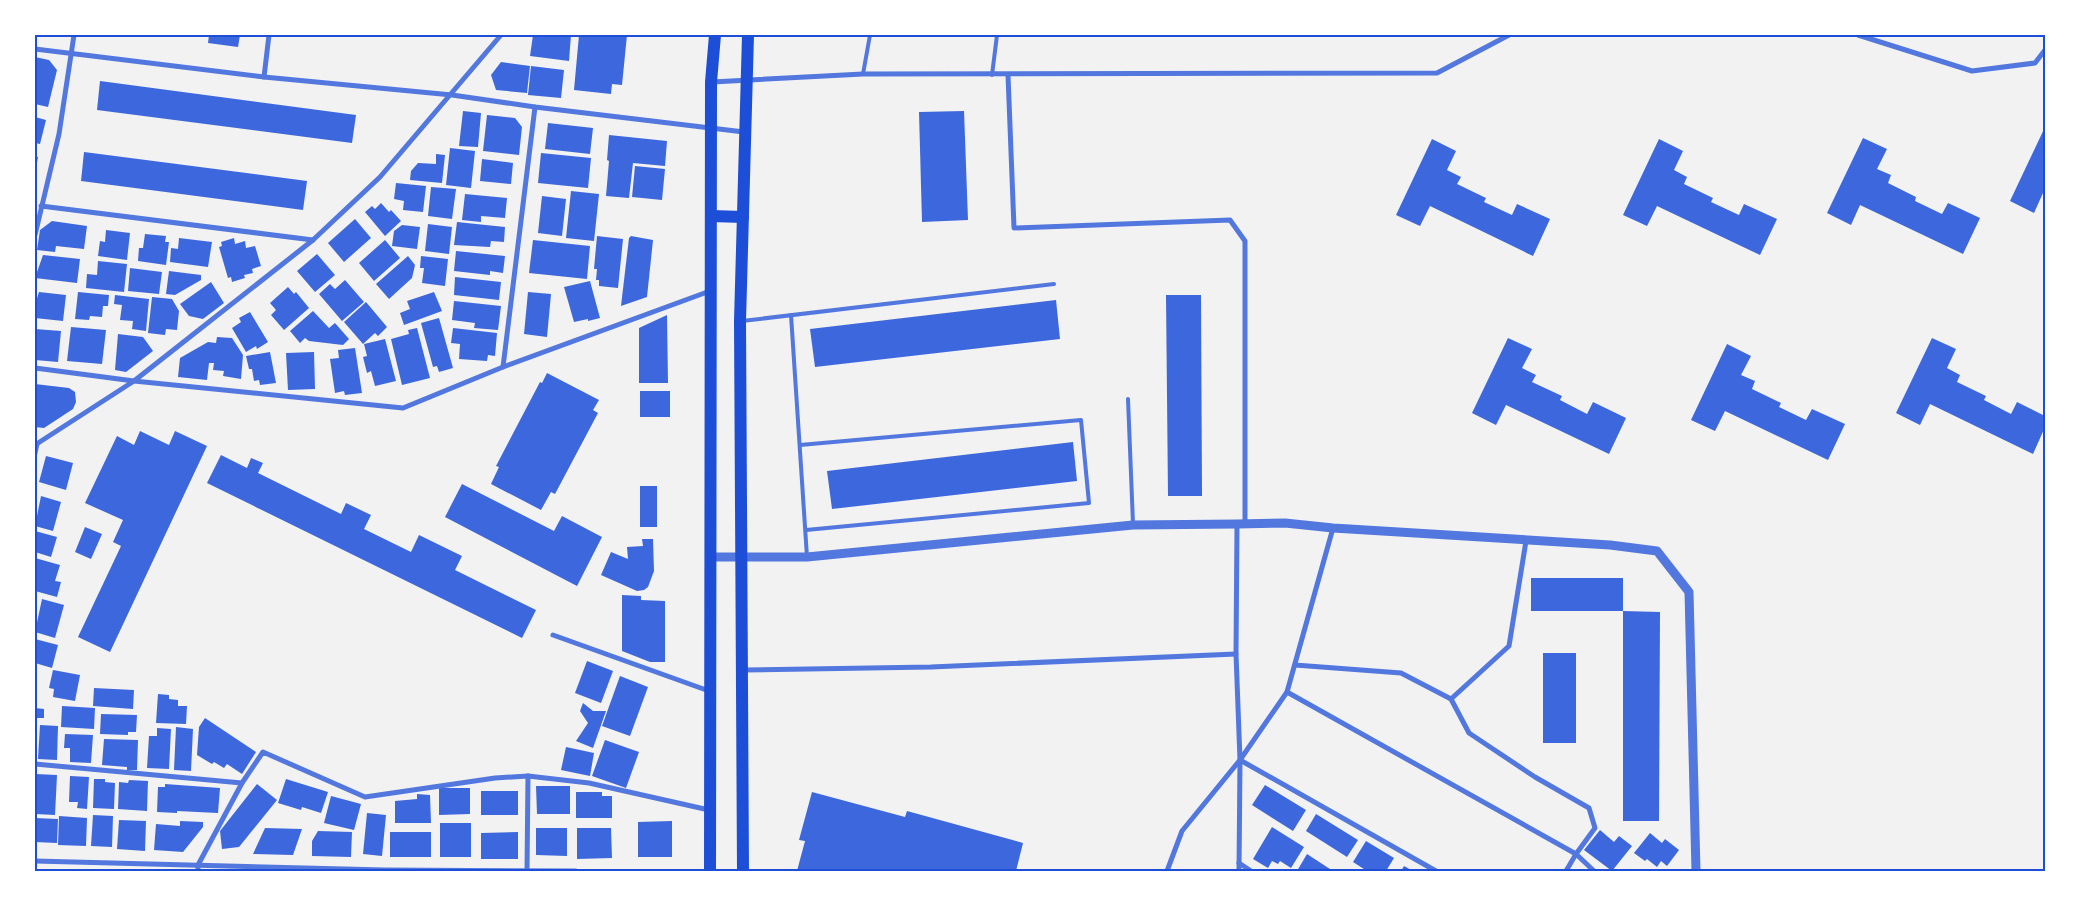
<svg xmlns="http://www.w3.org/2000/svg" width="2080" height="906" viewBox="0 0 2080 906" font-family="Quicksand,sans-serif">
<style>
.building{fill:#3d67dc}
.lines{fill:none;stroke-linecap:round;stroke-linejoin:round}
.service{stroke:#5277de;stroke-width:4}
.minor{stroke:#5277de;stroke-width:5}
.tertiary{stroke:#5277de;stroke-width:9}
.primary{stroke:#1d4ed8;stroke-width:12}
.neatline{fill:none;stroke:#1d4ed8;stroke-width:2}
</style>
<rect width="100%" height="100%" fill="#f2f2f2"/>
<g class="building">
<polygon points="209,35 240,35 238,47 208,43"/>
<polygon points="533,35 571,35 569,61 530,56"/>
<polygon points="579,35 627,35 622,85 612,84 611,94 574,90"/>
<polygon points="35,57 49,60 57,70 48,107 35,104"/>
<polygon points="501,62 530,66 527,93 496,90 491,75"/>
<polygon points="531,66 564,70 561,98 528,95"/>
<polygon points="100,81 356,115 352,143 97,110"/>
<polygon points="463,111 481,113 478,147 459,146"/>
<polygon points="964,111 968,220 922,222 919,112"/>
<polygon points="487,115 515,118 522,127 519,155 483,151"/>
<polygon points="35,117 46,120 40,144 35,143"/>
<polygon points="548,123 593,128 590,154 545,149"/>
<polygon points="2045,127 2045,194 2043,193 2034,213 2010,201"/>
<polygon points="609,135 667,141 665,166 633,163 629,198 606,196 609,161 607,160"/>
<polygon points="1863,138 1887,149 1877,169 1891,175 1888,183 1916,197 1915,201 1942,214 1948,203 1980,218 1963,254 1860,205 1851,225 1827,213"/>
<polygon points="1432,139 1456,151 1447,170 1461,177 1457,184 1486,198 1484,202 1512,215 1517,204 1550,219 1533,256 1430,206 1420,226 1396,215"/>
<polygon points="1659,139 1683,151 1674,170 1687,177 1684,184 1713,198 1711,202 1739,215 1744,204 1777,219 1760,255 1657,206 1647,226 1623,215"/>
<polygon points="450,148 475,151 471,188 446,185"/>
<polygon points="84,152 307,181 303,210 81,181"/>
<polygon points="541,153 591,158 588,188 538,183"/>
<polygon points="436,154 445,155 442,183 410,180 411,171 418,163 436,164"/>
<polygon points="35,156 38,157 36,169 35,168"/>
<polygon points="482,159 513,163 511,184 480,181"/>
<polygon points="635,166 665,169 662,200 632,197"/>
<polygon points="396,183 426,186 423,212 403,210 404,201 394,199"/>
<polygon points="431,187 456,189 452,219 428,216"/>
<polygon points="571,191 599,194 594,241 566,238"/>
<polygon points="465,194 507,198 505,218 481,216 481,222 462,220"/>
<polygon points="542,196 566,199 562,236 538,233"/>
<polygon points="381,203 389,212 391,210 401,221 385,236 365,212 372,206 375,209"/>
<polygon points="355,219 371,238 344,262 328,243"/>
<polygon points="52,221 87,226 84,249 56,246 55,252 37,250 40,230"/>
<polygon points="457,222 505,227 504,242 491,241 490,247 454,245"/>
<polygon points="428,224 452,227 449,254 425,251"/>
<polygon points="402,225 420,227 417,249 392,246 394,231"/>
<polygon points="106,230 130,233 127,260 98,256 100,241 105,242"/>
<polygon points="145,234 166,236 165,242 169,242 166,265 138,261 139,248 143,248"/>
<polygon points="597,236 623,239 618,288 599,286 599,280 596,280 597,269 594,269"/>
<polygon points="631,236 653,240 647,297 621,306 629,238"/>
<polygon points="179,238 212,242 208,267 170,262 171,248 178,249"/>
<polygon points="234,238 235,244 245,241 246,248 255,246 261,266 252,269 253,273 244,275 245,278 232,282 231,277 228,278 219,247 222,246 221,242"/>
<polygon points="385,240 400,258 374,281 359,263"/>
<polygon points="533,240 590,246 587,279 529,273"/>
<polygon points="456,251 505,256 503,273 490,271 490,275 454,271"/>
<polygon points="317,254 335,275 315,292 297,271"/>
<polygon points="43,255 80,259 77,283 35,278"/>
<polygon points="408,256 415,265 412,278 389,299 376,284"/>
<polygon points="421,256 448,259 445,286 422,283 424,268 420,268"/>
<polygon points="98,261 127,264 124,292 86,288 87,274 97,275"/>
<polygon points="130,268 162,272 159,294 128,291"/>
<polygon points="169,271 201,275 201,280 175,295 166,294"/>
<polygon points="455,277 501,282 499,300 454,295"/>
<polygon points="345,280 364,302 342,321 319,294 330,284 335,289"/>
<polygon points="590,281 600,318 588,321 588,319 574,322 564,287"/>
<polygon points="211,282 224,303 203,319 189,316 180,304"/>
<polygon points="288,287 294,294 296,292 309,308 284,330 271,315 276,310 270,303"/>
<polygon points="39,292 66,295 63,321 35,318 35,305"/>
<polygon points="78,292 109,295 108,306 103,306 102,317 90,316 89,320 75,319"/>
<polygon points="434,292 442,311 404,325 400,313 410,309 407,301"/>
<polygon points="528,292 551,294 547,337 524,334"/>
<polygon points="115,295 149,299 146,331 132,329 133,321 120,320 122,305 114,304"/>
<polygon points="1166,295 1201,295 1202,496 1168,496"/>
<polygon points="152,297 172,299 179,311 177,330 166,329 165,335 148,333"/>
<polygon points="1056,300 1060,339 815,367 810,329"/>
<polygon points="454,301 501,306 498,330 474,328 475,323 452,320"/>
<polygon points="366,302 387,327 378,336 375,333 363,344 344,322"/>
<polygon points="313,311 329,328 335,323 349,339 343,345 309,341 305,338 300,343 290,331"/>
<polygon points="250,312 268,342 257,349 256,346 246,352 232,328 241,322 239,318"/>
<polygon points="667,315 668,383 639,383 639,328"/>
<polygon points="439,318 453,368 439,372 437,366 433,367 421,323"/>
<polygon points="71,327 106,330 102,364 67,361"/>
<polygon points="417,328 430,378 402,385 391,339 409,334 408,330"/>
<polygon points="453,328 497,333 495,356 488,355 487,361 459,359 460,344 451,343"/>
<polygon points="35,329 61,331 58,362 35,360"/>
<polygon points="118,334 143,337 153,351 126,372 115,370"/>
<polygon points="217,337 232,338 243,355 241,379 223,376 224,371 213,370 214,363 209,363 207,380 178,377 180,358 208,342 216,343"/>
<polygon points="1508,338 1532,349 1522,368 1536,375 1532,382 1562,396 1560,400 1587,414 1593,402 1626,418 1609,454 1506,405 1496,425 1472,413"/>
<polygon points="1932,338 1956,349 1947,368 1960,375 1957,382 1986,396 1984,400 2011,414 2017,402 2045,416 2045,427 2033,454 1930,404 1920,425 1896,413"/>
<polygon points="385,339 396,381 375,386 371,371 367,373 363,357 367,356 364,344"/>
<polygon points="1727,344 1751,356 1741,375 1755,381 1752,389 1781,403 1779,407 1806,420 1812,409 1845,424 1828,460 1725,411 1715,431 1691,420"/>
<polygon points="355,348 362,393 345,395 344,391 335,393 330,359 339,358 338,350"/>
<polygon points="270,352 276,383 260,385 259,380 254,381 252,369 249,369 246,356"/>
<polygon points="314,352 315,389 288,390 286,353"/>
<polygon points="547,373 599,400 593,410 598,413 555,494 551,492 541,510 491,484 499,467 496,466 540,382 542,383"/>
<polygon points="35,384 69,388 75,392 76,402 73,409 44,428 35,427"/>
<rect x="640" y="391" width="30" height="26"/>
<polygon points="140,431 169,445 175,431 207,446 110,652 78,637 121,546 113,542 123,520 85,503 117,436 134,445"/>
<polygon points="1073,442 1077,481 832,509 827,471"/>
<polygon points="221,455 247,468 251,458 263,463 258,473 341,514 346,503 371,515 364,529 411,552 419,535 462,556 455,570 536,610 522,638 207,483"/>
<polygon points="46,456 73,463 66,490 39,482"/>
<polygon points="462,484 554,531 562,516 602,537 577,586 445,517"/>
<rect x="640" y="486" width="17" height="41"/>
<polygon points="41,496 61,502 53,531 35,526"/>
<polygon points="85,527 102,534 91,559 75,552"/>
<polygon points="35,531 57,537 51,557 35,552"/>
<polygon points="642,539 653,539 654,571 648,587 644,590 637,591 601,575 611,552 628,559 627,547 643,546"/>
<polygon points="35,558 60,565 55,581 61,582 57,597 35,591"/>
<rect x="1531" y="578" width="92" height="33"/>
<polygon points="622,595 641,596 641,600 665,601 665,662 650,662 622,651"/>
<polygon points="42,599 64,605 55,638 35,632"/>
<polygon points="1623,611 1660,612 1659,821 1623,821"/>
<polygon points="35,639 58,645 52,668 35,663"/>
<rect x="1543" y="653" width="33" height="90"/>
<polygon points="587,661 613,671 601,703 575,693"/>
<polygon points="53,670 80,675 75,701 53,697 54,689 49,688"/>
<polygon points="620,676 648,687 630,736 602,726"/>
<polygon points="94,688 134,690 133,709 93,706"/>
<polygon points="158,694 169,695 169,699 178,700 178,706 187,706 186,724 156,723"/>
<polygon points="583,703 593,711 606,711 593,748 576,741 588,723 580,711"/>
<polygon points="62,706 95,708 94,729 61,727"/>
<polygon points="35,708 44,709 44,718 35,718"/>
<polygon points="101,714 137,715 136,732 128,732 128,735 100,734"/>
<polygon points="205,718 256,752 242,774 227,764 224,768 214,762 212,764 197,755 199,727"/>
<polygon points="40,725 58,726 57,760 38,759"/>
<polygon points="176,727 193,729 191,771 174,770"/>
<polygon points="157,728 171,729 169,769 147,768 149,736 157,736"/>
<polygon points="65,734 93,735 91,763 70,762 70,748 64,748"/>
<polygon points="104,739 138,740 137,770 127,770 127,767 102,765"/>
<polygon points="605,740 639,752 626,788 592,776"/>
<polygon points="566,747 594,753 590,776 561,770"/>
<polygon points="35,774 57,775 55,815 35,814"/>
<polygon points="70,776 89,777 87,809 77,808 78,802 69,802"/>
<polygon points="94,779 105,779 105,782 115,783 114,809 93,808"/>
<polygon points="286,779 328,792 321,813 302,807 301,810 278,803"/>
<polygon points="129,780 148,781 147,811 118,809 119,782 128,783"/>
<polygon points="165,784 220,788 218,813 177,811 177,813 157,812 158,787 165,787"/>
<polygon points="257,784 277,800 239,847 222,849 220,831"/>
<polygon points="1265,785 1306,810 1293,831 1252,805"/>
<polygon points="536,786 570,786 570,814 537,814"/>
<polygon points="439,788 470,788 470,814 439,815"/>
<rect x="481" y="791" width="37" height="24"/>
<polygon points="576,792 602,792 602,796 612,796 612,818 576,818"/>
<polygon points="812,792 905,817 907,811 1023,843 1016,871 797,871 805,841 799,840"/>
<polygon points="417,794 430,795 431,823 395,823 395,801 417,799"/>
<polygon points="331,796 361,804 354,830 324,823"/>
<polygon points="367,813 386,815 382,856 363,854"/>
<polygon points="1316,814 1358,840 1347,857 1306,831"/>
<polygon points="93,815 113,816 112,847 91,846"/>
<polygon points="59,816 87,818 86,846 58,845"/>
<polygon points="35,818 58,819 57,843 35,842"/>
<polygon points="119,820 146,821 145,851 117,849"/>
<polygon points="180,821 203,822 203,827 183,852 154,850 156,824 180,826"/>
<polygon points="672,821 672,857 638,857 638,822"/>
<rect x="440" y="823" width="31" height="34"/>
<polygon points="1272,827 1304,847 1291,868 1280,861 1278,864 1272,861 1268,868 1253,859"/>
<polygon points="265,828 302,829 293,855 253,854"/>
<polygon points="536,828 567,828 567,856 536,855"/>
<polygon points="577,828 611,828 612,858 577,859"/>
<polygon points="1600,830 1614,842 1619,836 1632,846 1612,871 1584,850"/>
<polygon points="318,831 352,832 351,857 312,856 312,841"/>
<rect x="390" y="832" width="41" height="25"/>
<polygon points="518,832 518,859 481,859 481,833"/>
<polygon points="1650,833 1662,843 1665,839 1679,850 1667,866 1661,861 1657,867 1647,859 1645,861 1634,853"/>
<polygon points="1366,841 1394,858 1386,871 1367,871 1353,862"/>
<polygon points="1307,854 1333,871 1297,871"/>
<polygon points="1404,866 1413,871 1401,871"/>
</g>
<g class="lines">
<g class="service">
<polyline points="863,74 870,35"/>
<polyline points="992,75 997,35"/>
<polyline points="791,315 807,557"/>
<polyline points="742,321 1054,284"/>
<polyline points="1128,399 1133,524"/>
<polyline points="800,445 1081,420 1089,503 806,530"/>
</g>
<g class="minor">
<polyline points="1858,35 1972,71 2035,63 2045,50"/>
<polyline points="35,49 264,77 452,95 535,107 744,132"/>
<polyline points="1008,75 1014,228 1230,220 1245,241 1245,524"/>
<polyline points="264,77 269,35"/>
<polyline points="712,82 863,74 1437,73 1509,35"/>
<polyline points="41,206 313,240"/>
<polyline points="35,235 59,134 74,35"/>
<polyline points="503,367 535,107"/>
<polyline points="35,368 134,381 403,408 503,367 710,291"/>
<polyline points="35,445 134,381 313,240 380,177 501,35"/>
<polyline points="35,453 37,444"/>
<polyline points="1237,524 1236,654 1240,760 1239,871"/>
<polyline points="553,635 709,691"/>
<polyline points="1295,665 1401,673 1451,699 1469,733 1535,777 1589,808 1595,828 1576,854 1566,871"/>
<polyline points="743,670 931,667 1236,654"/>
<polyline points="1287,692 1576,854 1594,871"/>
<polyline points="1451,699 1509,646 1526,541"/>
<polyline points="1240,760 1436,871"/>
<polyline points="35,764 242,783"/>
<polyline points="35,861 385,870 576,871"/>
<polyline points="1239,863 1251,871"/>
<polyline points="198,871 198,865 242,783 263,752 365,797 495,778 528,776 589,783 709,810"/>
<polyline points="527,871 528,776"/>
<polyline points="1167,871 1182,831 1240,760 1287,692 1333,528"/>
</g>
<polyline class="tertiary" points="710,557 807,557 1133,525 1237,524 1285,523 1333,528 1610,545 1657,551 1689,592 1696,871"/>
<g class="primary">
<polyline points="711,216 743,217"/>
<polyline points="710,871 711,82 715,35"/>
<polyline points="743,871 740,321 748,35"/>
</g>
</g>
<rect width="2080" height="906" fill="none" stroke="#ffffff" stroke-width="72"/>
<rect x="36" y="36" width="2008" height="834" class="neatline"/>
</svg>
